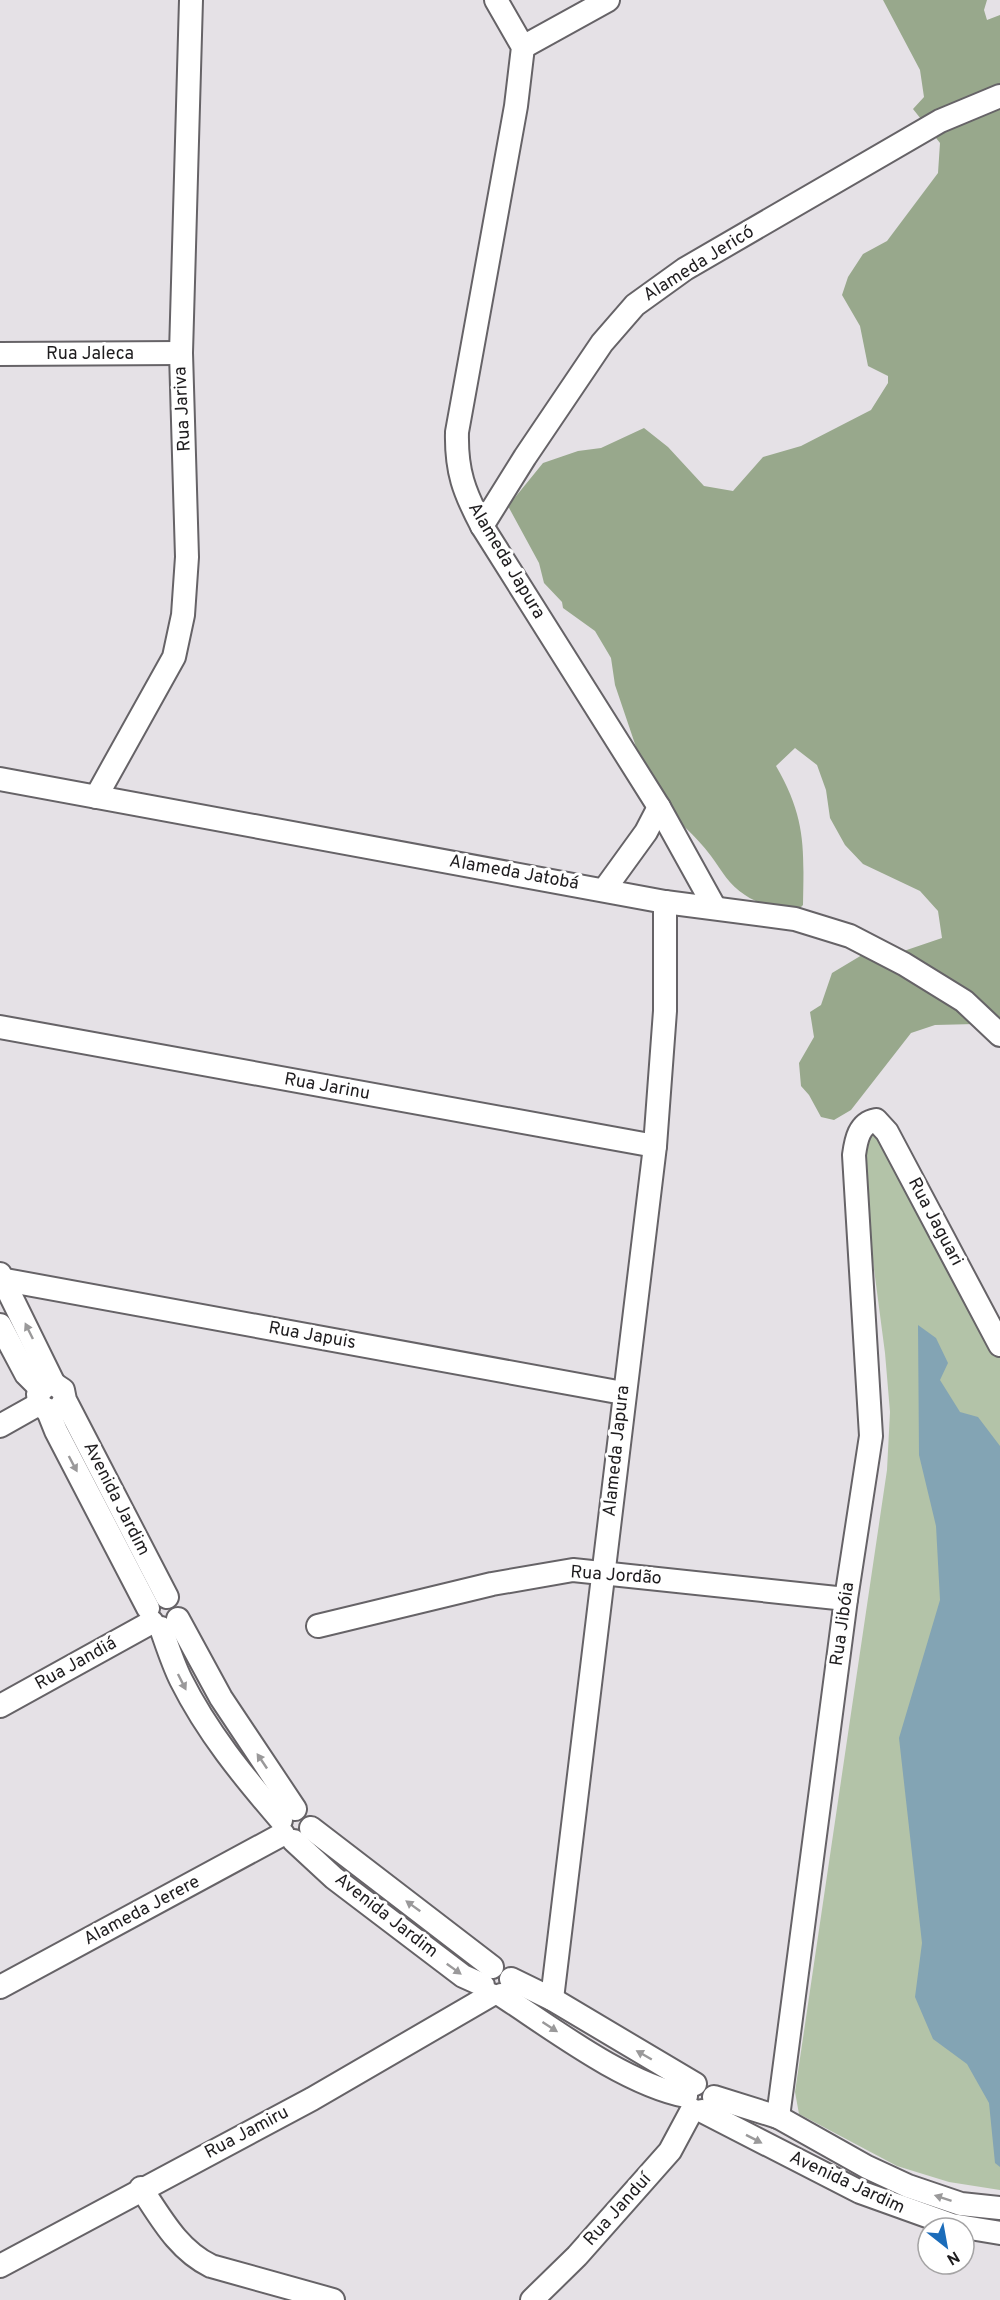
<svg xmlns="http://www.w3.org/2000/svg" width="1000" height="2300" viewBox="0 0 1000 2300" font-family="Overpass,sans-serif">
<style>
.green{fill:#b3c3a8}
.forest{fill:#98a88c}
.water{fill:#83a4b4}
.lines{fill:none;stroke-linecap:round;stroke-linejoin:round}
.minor-casing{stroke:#666367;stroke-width:26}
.minor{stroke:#fff;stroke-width:22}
.oneway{fill:#9a999a}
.labels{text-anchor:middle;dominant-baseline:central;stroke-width:6;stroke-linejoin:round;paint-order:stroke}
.street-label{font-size:18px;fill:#1e1c1e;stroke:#fff}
</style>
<rect width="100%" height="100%" fill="#e5e1e6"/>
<polygon class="green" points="879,1131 1000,1350 1000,2190 949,2182 897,2166 799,2114 795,2092 887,1470 890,1412 885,1353 858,1147 860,1137"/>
<path class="forest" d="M883,0H987L984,10L987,20L1000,15V1041L975,1024L935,1025L911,1033L851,1110L834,1120L821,1117L809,1095L801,1086L799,1063L814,1037L810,1012L821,1005L832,973L862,955H892L942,938L938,911L920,891L863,864L845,845L830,818L826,790L817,765L795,748L776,766C806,818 804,847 803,905L798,910C779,908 761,906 745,895C729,885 722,871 711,856C695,835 678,819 656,806L615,685L611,658L595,631L563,608L562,602L544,583L539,563L508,506L543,463L578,451L601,448L644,428L668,447L704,486L733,491L763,457L801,446L871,410L888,383V376L868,366L860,326L842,295L848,277L863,254L887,241L938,173L940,143L913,109L924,97L920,70Z"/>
<polygon class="water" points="918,1325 936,1338 948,1363 940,1380 960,1412 978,1417 1000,1446 1000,2167 995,2163 989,2103 967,2064 933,2039 915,1997 922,1943 899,1738 940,1600 936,1526 919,1455"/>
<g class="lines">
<g class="minor-casing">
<g id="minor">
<path d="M496,0L523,47L516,106L457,432C456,471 464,492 482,526L659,807L715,908"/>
<polyline points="523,47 608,0"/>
<polyline points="0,354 181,353"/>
<polyline points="482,526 525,457 602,343 635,305 685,269 940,121 1000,96"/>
<polyline points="0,779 665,902 795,919 850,936 904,964 964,1001 1000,1035"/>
<polyline points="96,797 174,657 183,615 187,557 181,353 191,0"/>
<polyline points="604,890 646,832 659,807"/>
<polyline points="0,1027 655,1146"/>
<polyline points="0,1274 54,1384"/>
<polyline points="0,1279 623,1393"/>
<polyline points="0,1325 26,1374 41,1389"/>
<polyline points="65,1400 59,1409 48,1411 39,1404 38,1394 47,1384 54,1384 63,1390 65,1400 167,1597"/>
<polyline points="48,1411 56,1431 148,1608"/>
<polyline points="0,1426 39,1404"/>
<polyline points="178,1619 221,1698 295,1809"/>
<polyline points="318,1626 492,1584 573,1570 846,1599"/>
<path d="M161,1628C167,1645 173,1664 181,1680C207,1732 243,1776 281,1820"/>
<polyline points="0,1706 152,1622"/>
<polyline points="311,1828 492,1967"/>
<polyline points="294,1841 334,1878 463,1976 483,1985"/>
<polyline points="511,1979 552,1999 695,2084"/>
<polyline points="0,1987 283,1834"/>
<path d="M501,1995C553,2029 625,2084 686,2096"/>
<polyline points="552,1999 655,1146 665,1011 665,902"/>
<polyline points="714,2097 778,2117 867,2167 908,2186 961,2204 1000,2208"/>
<polyline points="702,2111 860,2192 952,2225 1000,2233"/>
<path d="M778,2117L846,1599L871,1436L854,1155C856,1140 859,1123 876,1120L887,1132L1000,1345"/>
<path d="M141,2188C161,2218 178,2250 211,2266L333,2300"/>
<polyline points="0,2266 312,2099 491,1995"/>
<polyline points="532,2300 577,2256 670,2151 692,2110"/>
</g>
</g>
<use href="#minor" class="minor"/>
</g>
<defs><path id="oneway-solid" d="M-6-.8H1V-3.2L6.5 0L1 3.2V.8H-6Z" transform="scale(1.5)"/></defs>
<g class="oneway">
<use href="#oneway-solid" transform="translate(29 1331) rotate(-116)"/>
<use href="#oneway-solid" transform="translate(73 1464) rotate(62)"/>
<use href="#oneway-solid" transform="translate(182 1682) rotate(63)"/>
<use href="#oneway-solid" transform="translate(262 1761) rotate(-124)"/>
<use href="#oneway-solid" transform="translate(413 1906) rotate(-144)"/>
<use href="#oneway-solid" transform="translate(454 1969) rotate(36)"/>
<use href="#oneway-solid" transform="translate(550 2027) rotate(33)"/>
<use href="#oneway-solid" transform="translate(644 2055) rotate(-150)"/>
<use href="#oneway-solid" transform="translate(754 2139) rotate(27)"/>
<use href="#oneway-solid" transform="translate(943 2198) rotate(-162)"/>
</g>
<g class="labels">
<g class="street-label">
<text transform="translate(699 264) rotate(-32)">Alameda Jericó</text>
<text x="90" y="354">Rua Jaleca</text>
<text transform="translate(183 409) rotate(-93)">Rua Jariva</text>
<text transform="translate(506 561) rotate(59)">Alameda Japura</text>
<text transform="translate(514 873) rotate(10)">Alameda Jatobá</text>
<text transform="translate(327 1087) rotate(10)">Rua Jarinu</text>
<text transform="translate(935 1222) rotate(62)">Rua Jaguari</text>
<text transform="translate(312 1336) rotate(10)">Rua Japuis</text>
<text transform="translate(617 1451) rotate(-84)">Alameda Japura</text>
<text transform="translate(116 1499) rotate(63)">Avenida Jardim</text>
<text transform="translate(616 1576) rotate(4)">Rua Jordão</text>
<text transform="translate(843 1624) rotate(-82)">Rua Jibóia</text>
<text transform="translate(76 1664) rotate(-29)">Rua Jandiá</text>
<text transform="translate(142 1911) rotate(-28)">Alameda Jerere</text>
<text transform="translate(386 1916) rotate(38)">Avenida Jardim</text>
<text transform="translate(247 2133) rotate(-28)">Rua Jamiru</text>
<text transform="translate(847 2183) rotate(25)">Avenida Jardim</text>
<text transform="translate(618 2210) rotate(-48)">Rua Janduí</text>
</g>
</g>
<g transform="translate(946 2246) rotate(149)"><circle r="28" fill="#ffffff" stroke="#a5a4a5" stroke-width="1.5"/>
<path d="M0-4.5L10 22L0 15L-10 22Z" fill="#1b6cba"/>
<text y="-9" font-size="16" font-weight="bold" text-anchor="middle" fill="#1e1c1e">N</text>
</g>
</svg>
